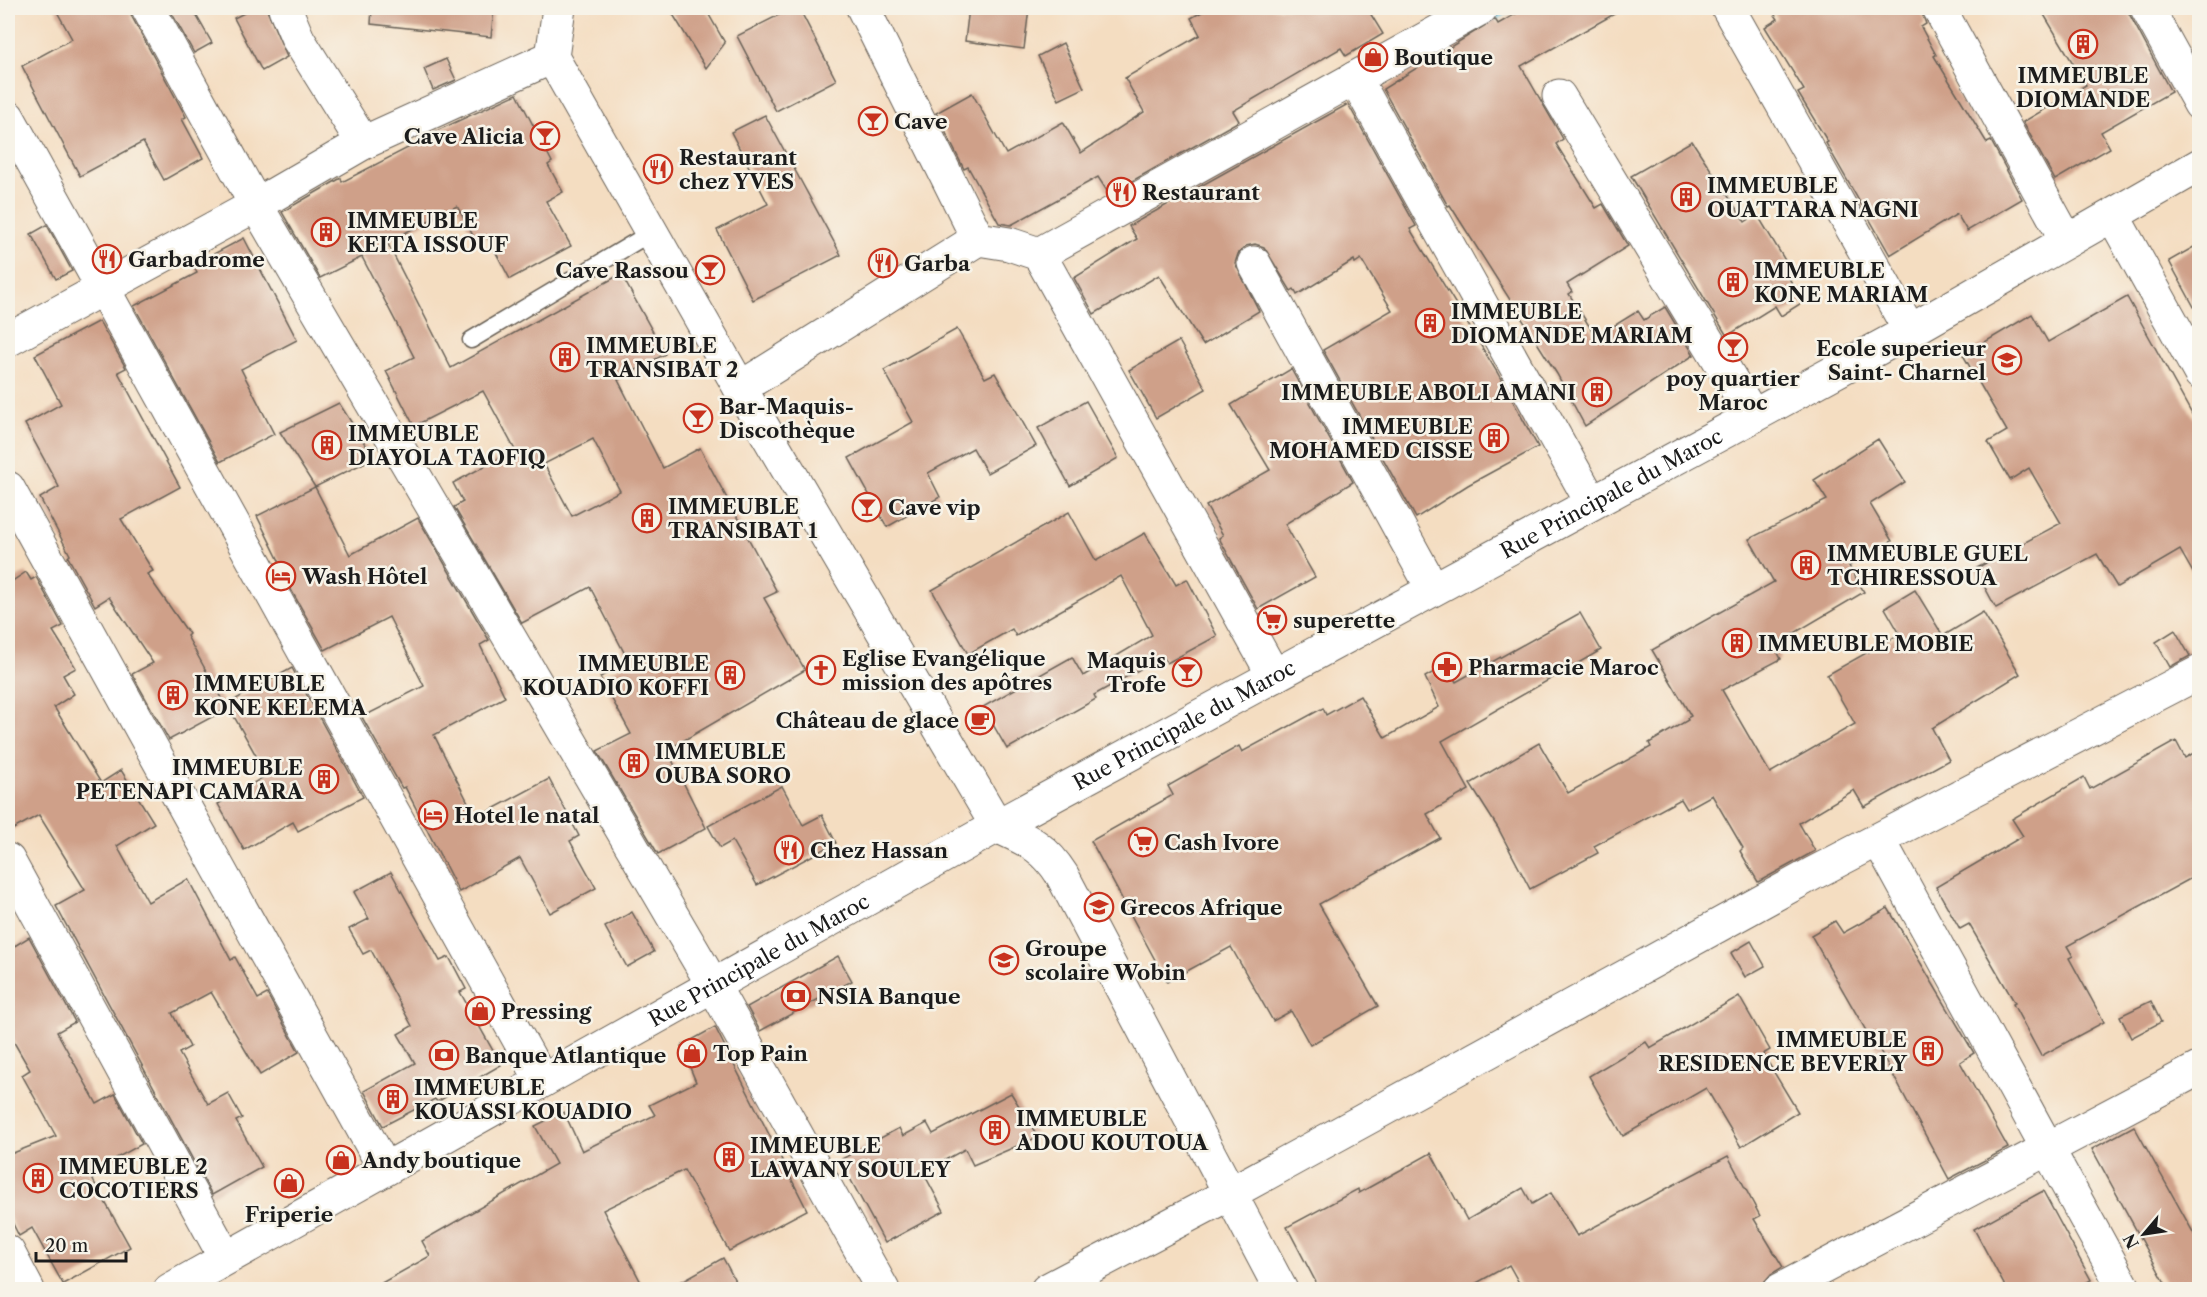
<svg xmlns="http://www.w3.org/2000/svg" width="2207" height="1297" viewBox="0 0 2207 1297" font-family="'Libre Caslon Text',serif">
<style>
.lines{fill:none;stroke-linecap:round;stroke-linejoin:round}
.stream{stroke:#61bfdf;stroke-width:9}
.building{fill:#cfa089;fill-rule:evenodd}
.lane-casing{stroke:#686056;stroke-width:19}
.street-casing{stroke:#686056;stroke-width:35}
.secondary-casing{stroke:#686056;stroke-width:35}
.lane{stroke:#fff;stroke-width:16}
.street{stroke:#fff;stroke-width:33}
.secondary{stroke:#fff;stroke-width:33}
.labels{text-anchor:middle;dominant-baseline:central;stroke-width:5;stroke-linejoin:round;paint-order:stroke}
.poi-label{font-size:21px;font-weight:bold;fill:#1c1c1c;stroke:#f7f3e8;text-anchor:start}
.street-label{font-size:21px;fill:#1c1c1c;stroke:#f7f3e8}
</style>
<rect width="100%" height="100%" fill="#f7f3e8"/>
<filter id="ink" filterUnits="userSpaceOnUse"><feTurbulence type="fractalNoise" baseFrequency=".0167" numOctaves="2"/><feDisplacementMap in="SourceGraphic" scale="12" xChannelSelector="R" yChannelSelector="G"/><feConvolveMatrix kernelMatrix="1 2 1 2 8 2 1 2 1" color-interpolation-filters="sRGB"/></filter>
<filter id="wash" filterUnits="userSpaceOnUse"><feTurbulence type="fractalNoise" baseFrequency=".008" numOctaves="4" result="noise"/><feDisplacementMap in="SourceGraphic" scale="24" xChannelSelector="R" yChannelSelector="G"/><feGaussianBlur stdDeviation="1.35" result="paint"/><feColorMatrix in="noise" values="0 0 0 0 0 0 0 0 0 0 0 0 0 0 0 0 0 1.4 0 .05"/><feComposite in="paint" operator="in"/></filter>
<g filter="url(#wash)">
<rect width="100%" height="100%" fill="#f4ddc1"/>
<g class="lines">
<polyline class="stream" points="1487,20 1510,8"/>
</g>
<g id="blocks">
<g class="building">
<polygon points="55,8 129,8 132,17 186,117 182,119 203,158 164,180 143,142 80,176 22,66 72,39"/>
<polygon points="169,8 192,8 212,43 194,53"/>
<polygon points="254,8 266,8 287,57 262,71 234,18"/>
<polygon points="372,8 494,8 491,37 371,24"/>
<polygon points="669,8 705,8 725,43 706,68"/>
<polygon points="793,8 799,8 836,80 776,111 737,36"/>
<polygon points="969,8 1029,8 1024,49 965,41"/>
<polygon points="1209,8 1367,8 1383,34 1346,56 1341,48 1233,111 1239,121 1109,194 1098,177 1011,225 999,223 968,167 964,169 936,113 972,93 1006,154 1063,122 1081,153 1144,112 1125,78 1200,35 1191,18"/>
<polygon points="1526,8 1625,8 1521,66 1563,139 1556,144 1596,208 1603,204 1628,246 1567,284 1572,292 1569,294 1596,337 1638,311 1644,320 1665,307 1694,355 1585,426 1557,374 1450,205 1448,206 1383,89 1495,19 1498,24"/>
<polygon points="1770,8 1920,8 1926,24 1921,27 1936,55 1934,56 1987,143 1991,141 2022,199 1967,231 1957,214 1890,255 1826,143 1828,142 1798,93 1804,90 1765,27 1778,19"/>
<polygon points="2040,8 2126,8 2171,92 2101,132 2110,148 2055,180 2023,122 2086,85"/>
<polygon points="1063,43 1084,88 1059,100 1038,56"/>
<polygon points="446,59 456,80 433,90 424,69"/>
<path d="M517,94L552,162L548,165L563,192L546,201L571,246L510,279L487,236L476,241L457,206L387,242L451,368L621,274L665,354L618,380L663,468L700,448L777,592L764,598L805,670L667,750L706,828L658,854L597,751L631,734L600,677L629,662L590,587L522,623L454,507L463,502L453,483L515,450L483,391L414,426L386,371L414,357L362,257L320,278L282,212L341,178L342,182L435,134L434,132ZM593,439L620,491L572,516L544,464Z"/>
<polygon points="1348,104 1416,226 1410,229 1497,372 1538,447 1468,485 1416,518 1323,350 1392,310 1361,259 1355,263 1354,260 1297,295 1294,289 1291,291 1264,247 1255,244 1246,246 1238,254 1235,263 1259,311 1203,345 1159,275 1094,314 1074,278 1137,239 1129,226"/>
<polygon points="765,115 841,255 753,300 717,230 768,204 731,132"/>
<polygon points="1692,141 1745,222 1757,214 1792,272 1787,275 1803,302 1781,316 1775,306 1727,336 1631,176"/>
<polygon points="47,225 72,271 56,279 31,234"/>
<polygon points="244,238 297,340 241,369 274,434 220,462 134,306 197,273 193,265"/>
<polygon points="2199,244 2199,316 2169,261"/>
<polygon points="2127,297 2199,427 2199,583 2180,550 2117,587 2097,554 1996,608 1975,569 2061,523 2029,468 2010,480 1988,442 2007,431 1963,355 2032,314 2048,342"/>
<polygon points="99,321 126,368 118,372 180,487 121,519 153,571 147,574 189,634 187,636 227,709 169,740 132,674 153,663 109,597 95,606 68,557 70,555 40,498 59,487 25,424 61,404 35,355"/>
<polygon points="957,329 985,378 995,373 1036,446 987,473 973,448 928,473 940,497 887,527 849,458 913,422 884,370"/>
<polygon points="1179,341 1206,389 1156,418 1129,370"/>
<polygon points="1291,369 1353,482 1285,524 1315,577 1258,609 1219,538 1223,535 1206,506 1270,470 1231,405"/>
<polygon points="1086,401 1118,458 1070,486 1038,428"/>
<polygon points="339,403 374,458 315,487 350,555 418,518 489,640 480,645 505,697 434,735 476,818 549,779 579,836 570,841 596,888 550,913 520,858 459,892 405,787 402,788 362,717 424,686 389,617 325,650 289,586 291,585 257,516 315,487 280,432"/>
<polygon points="1878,439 1905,482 1870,504 1892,541 1849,566 1864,592 1774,645 1781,659 1722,690 1770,773 1855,724 1827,675 1900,634 1885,608 1915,590 1943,636 1983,612 2020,674 1932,728 1949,760 1864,807 1854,790 1799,823 1815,851 1758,882 1740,851 1743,848 1712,795 1687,809 1681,799 1594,846 1598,853 1530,889 1498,828 1470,784 1539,743 1568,793 1651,747 1649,743 1688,720 1687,718 1691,716 1652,650 1774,582 1749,539 1827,500 1814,480"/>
<polygon points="1069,512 1096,561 1145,533 1176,585 1187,579 1217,636 1167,663 1163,656 1094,695 1096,699 1007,749 983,707 1072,657 1083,676 1152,635 1121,576 1016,636 1012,629 968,654 932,590"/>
<polygon points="26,572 31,580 36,577 63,626 53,631 76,668 63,675 74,694 54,707 101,783 121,770 154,823 117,846 148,902 188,879 231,960 235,957 258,999 267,994 299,1052 260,1075 211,992 172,1013 190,1047 179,1053 208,1104 228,1093 242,1118 236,1121 262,1167 212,1195 56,906 85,890 39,815 8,832 8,584"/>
<polygon points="1580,613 1601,650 1442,741 1469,790 1427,814 1440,838 1319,904 1378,1006 1310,1045 1291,1011 1273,1021 1231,947 1167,982 1091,841 1173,795 1168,786 1239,746 1242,752 1323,708 1326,715 1360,696 1385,738 1439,707 1425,677 1446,665 1456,682"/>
<polygon points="2175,630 2190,656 2170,667 2156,642"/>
<polygon points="292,668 363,797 298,831 293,822 244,850 218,804 267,775 227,704"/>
<polygon points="2176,741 2185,758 2199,750 2199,874 2067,946 2073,956 2069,958 2104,1022 2041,1056 2013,1004 2015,1003 1969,924 1960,929 1936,887 2023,836 2012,819 2084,777 2090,789"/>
<polygon points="782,786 803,825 822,815 836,843 757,885 732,841 720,848 708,826"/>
<polygon points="391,872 440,961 449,957 466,989 460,992 501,1065 437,1102 435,1099 383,1126 364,1091 415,1063 398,1034 412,1026 371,950 363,954 349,929 369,919 354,892"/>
<polygon points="1888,908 1974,1053 1960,1062 2008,1148 1949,1179 1878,1047 1876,1048 1811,935 1835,921 1843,933"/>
<polygon points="632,912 654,952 627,967 605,927"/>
<polygon points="29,937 75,1022 57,1032 97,1104 115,1094 142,1144 89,1173 130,1247 63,1284 32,1228 19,1236 8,1214 8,1155 56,1136 22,1075 30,1070 8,1032 8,950"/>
<polygon points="1751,941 1765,966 1745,977 1731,953"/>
<polygon points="838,956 852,981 760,1031 747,1007"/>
<polygon points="1739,996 1770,1050 1763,1054 1798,1112 1741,1147 1706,1088 1623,1136 1589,1076 1646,1042 1650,1048"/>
<polygon points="2151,1001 2161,1022 2131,1038 2120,1016"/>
<polygon points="715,1027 807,1210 729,1251 684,1170 603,1210 645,1290 369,1290 430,1256 422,1241 556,1164 535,1126 564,1112 582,1151 655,1115 649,1105 696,1082 681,1046"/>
<polygon points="1011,1093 1038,1137 973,1165 965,1149 923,1172 944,1211 885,1243 840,1160 899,1128 903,1136 927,1123 933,1134"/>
<polygon points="2134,1126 2199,1243 2199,1290 2169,1290 2092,1149"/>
<polygon points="1431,1153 1467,1220 1523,1188 1532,1204 1551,1193 1577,1236 1728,1156 1760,1216 1754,1219 1783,1267 1771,1274 1757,1290 1523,1290 1509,1265 1464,1290 1320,1290 1287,1227 1358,1189 1359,1193"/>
<polygon points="2043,1191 2091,1280 2073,1290 2007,1290 1974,1229"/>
<polygon points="723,1258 740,1290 666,1290"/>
</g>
</g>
</g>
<g filter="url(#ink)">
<use href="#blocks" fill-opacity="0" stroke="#686056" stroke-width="1.5"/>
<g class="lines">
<g class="lane-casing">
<polyline id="lane" points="471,340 652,232"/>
</g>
<g class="street-casing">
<g id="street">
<polyline points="148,8 256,205 713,985 883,1290"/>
<polyline points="285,8 298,39 363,143"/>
<polyline points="863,8 978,239 1009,244 1039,254 1481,8"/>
<polyline points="1728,8 1910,331"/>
<polyline points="1939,8 2067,241"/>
<polyline points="2147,8 2200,104"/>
<polyline points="1355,78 1592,503"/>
<polyline points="1559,96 1753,416"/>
<polyline points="8,117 542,1081"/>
<polyline points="2113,216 2200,373"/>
<polyline points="1039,254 1274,676"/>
<polyline points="1254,263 1433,589"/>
<polyline points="8,340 256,205 363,143 552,57"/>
<polyline points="740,388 978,239"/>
<polyline points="8,488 385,1169"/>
<path d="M997,826C1027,840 1044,846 1062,875L1281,1290"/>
<polyline points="1879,840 2125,1290"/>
<polyline points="8,860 225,1257"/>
<polyline points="8,1252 28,1290"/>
<polyline points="1047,1290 1229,1194 1812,874 2200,672"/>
<polyline points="1780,1290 2200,1068"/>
</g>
</g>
<g class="secondary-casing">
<g id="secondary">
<polyline points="559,8 552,57 740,388 997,826"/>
<path id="s1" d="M170,1290L997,826L1910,331L2200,165"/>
</g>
</g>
<use href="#lane" class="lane"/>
<use href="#street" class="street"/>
<use href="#secondary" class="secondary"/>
</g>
</g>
<defs>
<g id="building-ring" transform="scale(1.5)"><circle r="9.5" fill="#f7f3e8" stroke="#c8321e" stroke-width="1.5"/><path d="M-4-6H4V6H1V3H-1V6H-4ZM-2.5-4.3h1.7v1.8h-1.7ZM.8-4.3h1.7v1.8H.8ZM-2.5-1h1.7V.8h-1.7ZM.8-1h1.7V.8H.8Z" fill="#c8321e"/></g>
<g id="shop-ring" transform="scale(1.5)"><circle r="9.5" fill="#f7f3e8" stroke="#c8321e" stroke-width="1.5"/><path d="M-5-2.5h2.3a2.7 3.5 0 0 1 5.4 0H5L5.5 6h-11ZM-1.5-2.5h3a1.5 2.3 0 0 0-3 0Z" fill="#c8321e"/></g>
<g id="bar-ring" transform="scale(1.5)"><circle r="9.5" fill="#f7f3e8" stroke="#c8321e" stroke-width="1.5"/><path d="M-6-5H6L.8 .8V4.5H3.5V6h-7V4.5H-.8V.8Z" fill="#c8321e"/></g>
<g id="restaurant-ring" transform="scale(1.5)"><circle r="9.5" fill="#f7f3e8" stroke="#c8321e" stroke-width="1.5"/><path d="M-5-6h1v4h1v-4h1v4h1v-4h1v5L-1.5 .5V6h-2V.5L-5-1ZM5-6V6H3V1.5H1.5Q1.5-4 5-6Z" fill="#c8321e"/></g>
<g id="university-ring" transform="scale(1.5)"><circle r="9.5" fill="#f7f3e8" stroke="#c8321e" stroke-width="1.5"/><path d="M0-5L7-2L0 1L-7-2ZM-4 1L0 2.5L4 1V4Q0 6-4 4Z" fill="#c8321e"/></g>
<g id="hotel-ring" transform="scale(1.5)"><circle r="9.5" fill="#f7f3e8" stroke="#c8321e" stroke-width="1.5"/><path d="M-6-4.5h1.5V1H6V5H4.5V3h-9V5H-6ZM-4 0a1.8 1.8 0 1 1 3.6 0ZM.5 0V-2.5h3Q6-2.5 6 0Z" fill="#c8321e"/></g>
<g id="supermarket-ring" transform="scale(1.5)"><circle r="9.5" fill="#f7f3e8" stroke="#c8321e" stroke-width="1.5"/><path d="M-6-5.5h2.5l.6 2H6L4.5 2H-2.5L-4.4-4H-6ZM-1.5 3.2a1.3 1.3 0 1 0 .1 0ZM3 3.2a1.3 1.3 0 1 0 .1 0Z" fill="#c8321e"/></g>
<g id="pharmacy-ring" transform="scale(1.5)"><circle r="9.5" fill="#f7f3e8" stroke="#c8321e" stroke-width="1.5"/><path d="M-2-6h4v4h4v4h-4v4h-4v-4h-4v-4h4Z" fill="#c8321e"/></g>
<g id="church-ring" transform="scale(1.5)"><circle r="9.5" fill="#f7f3e8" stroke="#c8321e" stroke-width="1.5"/><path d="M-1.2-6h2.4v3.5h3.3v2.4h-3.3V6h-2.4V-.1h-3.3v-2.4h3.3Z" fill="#c8321e"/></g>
<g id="cafe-ring" transform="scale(1.5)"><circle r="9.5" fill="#f7f3e8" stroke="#c8321e" stroke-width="1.5"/><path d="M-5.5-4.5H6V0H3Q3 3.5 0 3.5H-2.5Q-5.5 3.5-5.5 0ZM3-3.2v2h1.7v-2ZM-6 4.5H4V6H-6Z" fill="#c8321e"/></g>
<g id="school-ring" transform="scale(1.5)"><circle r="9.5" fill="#f7f3e8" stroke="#c8321e" stroke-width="1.5"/><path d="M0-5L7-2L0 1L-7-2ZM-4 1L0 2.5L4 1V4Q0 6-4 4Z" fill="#c8321e"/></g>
<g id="bank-ring" transform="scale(1.5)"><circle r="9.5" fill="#f7f3e8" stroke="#c8321e" stroke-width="1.5"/><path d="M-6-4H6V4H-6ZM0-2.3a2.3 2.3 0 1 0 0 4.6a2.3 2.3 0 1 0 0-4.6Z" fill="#c8321e"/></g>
</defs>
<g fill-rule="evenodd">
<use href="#building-ring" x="2083" y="44"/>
<use href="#shop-ring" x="1373" y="57"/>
<use href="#bar-ring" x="873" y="121"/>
<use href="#bar-ring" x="545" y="136"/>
<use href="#restaurant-ring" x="658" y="169"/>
<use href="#restaurant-ring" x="1121" y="192"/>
<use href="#building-ring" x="1686" y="197"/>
<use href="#building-ring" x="326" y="232"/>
<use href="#restaurant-ring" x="107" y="259"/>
<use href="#restaurant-ring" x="883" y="263"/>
<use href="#bar-ring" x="710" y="270"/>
<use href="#building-ring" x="1733" y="282"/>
<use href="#building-ring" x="1430" y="323"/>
<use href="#bar-ring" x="1733" y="347"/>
<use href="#building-ring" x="565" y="357"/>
<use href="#university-ring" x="2007" y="360"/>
<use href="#building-ring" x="1597" y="392"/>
<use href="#bar-ring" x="698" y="418"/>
<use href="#building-ring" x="1494" y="438"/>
<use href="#building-ring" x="327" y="445"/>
<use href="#bar-ring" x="867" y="507"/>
<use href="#building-ring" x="647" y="518"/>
<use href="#building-ring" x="1806" y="565"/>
<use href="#hotel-ring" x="281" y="576"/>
<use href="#supermarket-ring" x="1272" y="620"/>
<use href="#building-ring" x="1737" y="643"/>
<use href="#pharmacy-ring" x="1447" y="667"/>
<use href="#church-ring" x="821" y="670"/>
<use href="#bar-ring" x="1187" y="672"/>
<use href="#building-ring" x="730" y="675"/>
<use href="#building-ring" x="173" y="695"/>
<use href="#cafe-ring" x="980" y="720"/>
<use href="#building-ring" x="634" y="763"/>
<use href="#building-ring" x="324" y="779"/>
<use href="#hotel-ring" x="433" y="815"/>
<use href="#supermarket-ring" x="1143" y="842"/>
<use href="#restaurant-ring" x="789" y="850"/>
<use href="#university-ring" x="1099" y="907"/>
<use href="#school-ring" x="1004" y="960"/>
<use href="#bank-ring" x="796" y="996"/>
<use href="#shop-ring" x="480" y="1011"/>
<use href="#building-ring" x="1928" y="1051"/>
<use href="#shop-ring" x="692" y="1053"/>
<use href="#bank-ring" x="444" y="1055"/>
<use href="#building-ring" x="393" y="1099"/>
<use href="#building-ring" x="995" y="1130"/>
<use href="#building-ring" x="729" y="1157"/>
<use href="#shop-ring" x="341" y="1160"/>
<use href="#building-ring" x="38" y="1178"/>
<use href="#shop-ring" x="289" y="1183"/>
</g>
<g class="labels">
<g class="poi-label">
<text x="1394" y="57">Boutique</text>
<text x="2083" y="75" text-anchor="middle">IMMEUBLE<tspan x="2083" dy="24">DIOMANDE</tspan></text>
<text x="894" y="121">Cave</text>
<text x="524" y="136" text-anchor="end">Cave Alicia</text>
<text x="679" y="157">Restaurant<tspan x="679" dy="24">chez YVES</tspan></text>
<text x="1707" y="185">IMMEUBLE<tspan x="1707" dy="24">OUATTARA NAGNI</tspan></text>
<text x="1142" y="192">Restaurant</text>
<text x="347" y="220">IMMEUBLE<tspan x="347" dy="24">KEITA ISSOUF</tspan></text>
<text x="128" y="259">Garbadrome</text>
<text x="904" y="263">Garba</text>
<text x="689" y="270" text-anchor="end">Cave Rassou</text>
<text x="1754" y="270">IMMEUBLE<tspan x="1754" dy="24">KONE MARIAM</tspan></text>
<text x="1451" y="311">IMMEUBLE<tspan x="1451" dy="24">DIOMANDE MARIAM</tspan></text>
<text x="586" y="345">IMMEUBLE<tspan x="586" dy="24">TRANSIBAT 2</tspan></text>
<text x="1986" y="348" text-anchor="end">Ecole superieur<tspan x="1986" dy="24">Saint- Charnel</tspan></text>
<text x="1733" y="378" text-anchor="middle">poy quartier<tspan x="1733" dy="24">Maroc</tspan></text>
<text x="1576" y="392" text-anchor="end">IMMEUBLE ABOLI AMANI</text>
<text x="719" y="406">Bar-Maquis-<tspan x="719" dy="24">Discothèque</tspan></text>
<text x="1473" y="426" text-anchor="end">IMMEUBLE<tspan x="1473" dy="24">MOHAMED CISSE</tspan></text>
<text x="348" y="433">IMMEUBLE<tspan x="348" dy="24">DIAYOLA TAOFIQ</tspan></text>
<text x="668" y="506">IMMEUBLE<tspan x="668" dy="24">TRANSIBAT 1</tspan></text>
<text x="888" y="507">Cave vip</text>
<text x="1827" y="553">IMMEUBLE GUEL<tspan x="1827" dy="24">TCHIRESSOUA</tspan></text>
<text x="302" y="576">Wash Hôtel</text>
<text x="1293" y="620">superette</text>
<text x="1758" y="643">IMMEUBLE MOBIE</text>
<text x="842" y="658">Eglise Evangélique<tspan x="842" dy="24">mission des apôtres</tspan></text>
<text x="1166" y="660" text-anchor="end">Maquis<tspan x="1166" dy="24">Trofe</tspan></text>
<text x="709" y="663" text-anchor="end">IMMEUBLE<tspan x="709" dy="24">KOUADIO KOFFI</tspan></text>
<text x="1468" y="667">Pharmacie Maroc</text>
<text x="194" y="683">IMMEUBLE<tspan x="194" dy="24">KONE KELEMA</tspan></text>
<text x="959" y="720" text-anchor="end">Château de glace</text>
<text x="655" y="751">IMMEUBLE<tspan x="655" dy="24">OUBA SORO</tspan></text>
<text x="303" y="767" text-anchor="end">IMMEUBLE<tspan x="303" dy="24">PETENAPI CAMARA</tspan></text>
<text x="454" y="815">Hotel le natal</text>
<text x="1164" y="842">Cash Ivore</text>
<text x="810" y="850">Chez Hassan</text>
<text x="1120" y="907">Grecos Afrique</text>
<text x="1025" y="948">Groupe<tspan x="1025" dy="24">scolaire Wobin</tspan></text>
<text x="817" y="996">NSIA Banque</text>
<text x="501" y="1011">Pressing</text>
<text x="1907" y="1039" text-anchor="end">IMMEUBLE<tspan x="1907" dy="24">RESIDENCE BEVERLY</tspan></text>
<text x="713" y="1053">Top Pain</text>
<text x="465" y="1055">Banque Atlantique</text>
<text x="414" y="1087">IMMEUBLE<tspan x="414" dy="24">KOUASSI KOUADIO</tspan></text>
<text x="1016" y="1118">IMMEUBLE<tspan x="1016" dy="24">ADOU KOUTOUA</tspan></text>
<text x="750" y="1145">IMMEUBLE<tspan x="750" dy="24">LAWANY SOULEY</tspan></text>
<text x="362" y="1160">Andy boutique</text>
<text x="59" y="1166">IMMEUBLE 2<tspan x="59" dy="24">COCOTIERS</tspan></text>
<text x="289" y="1214" text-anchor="middle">Friperie</text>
</g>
<g class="street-label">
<text stroke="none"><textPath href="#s1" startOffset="1647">Rue Principale du Maroc</textPath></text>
<text stroke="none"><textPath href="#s1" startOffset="1161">Rue Principale du Maroc</textPath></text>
<text stroke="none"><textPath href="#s1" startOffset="675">Rue Principale du Maroc</textPath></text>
</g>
</g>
<rect width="2207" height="1297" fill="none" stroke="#f7f3e8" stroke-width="30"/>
<g transform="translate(2144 1234) rotate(241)" stroke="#f7f3e8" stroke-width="4.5" paint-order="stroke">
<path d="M0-4.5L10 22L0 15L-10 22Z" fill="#1c1c1c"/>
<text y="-9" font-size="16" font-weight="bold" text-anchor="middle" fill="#1c1c1c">N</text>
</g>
<path d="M36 1252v9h90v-9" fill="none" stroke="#1c1c1c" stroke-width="3"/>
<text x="45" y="1252" font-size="18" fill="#1c1c1c" stroke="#f7f3e8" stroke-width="4.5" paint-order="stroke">20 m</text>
</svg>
